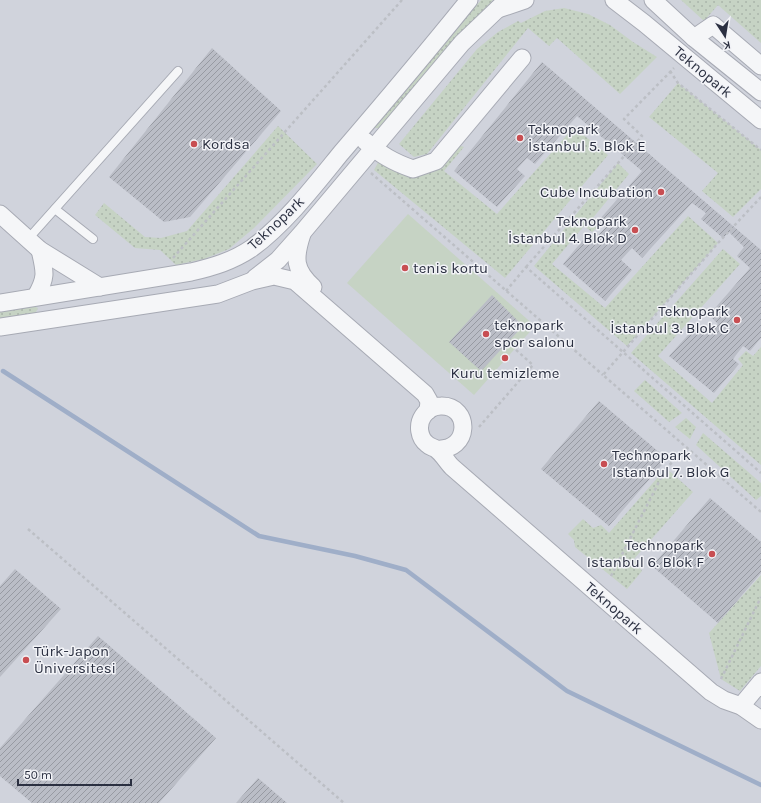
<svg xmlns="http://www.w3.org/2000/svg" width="761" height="803" viewBox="0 0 761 803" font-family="Karla,sans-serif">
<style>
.built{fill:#d0d3dc}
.grass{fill:url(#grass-dots)}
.pitch{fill:#c6d3c4}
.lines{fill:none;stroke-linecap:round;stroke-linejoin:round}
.stream{stroke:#9faec8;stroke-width:4.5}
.building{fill:url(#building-hatch)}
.service-casing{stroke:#a7aab4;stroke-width:10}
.minor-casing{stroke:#a7aab4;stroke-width:19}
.path{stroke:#bcbfc5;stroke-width:2.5;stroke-dasharray:3 3;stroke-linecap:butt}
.service{stroke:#f5f6f8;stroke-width:8}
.minor{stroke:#f5f6f8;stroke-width:17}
.poi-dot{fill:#c84e52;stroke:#f2f3f7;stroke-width:1.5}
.labels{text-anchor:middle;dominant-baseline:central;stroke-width:3;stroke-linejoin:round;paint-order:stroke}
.street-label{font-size:15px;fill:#2b3041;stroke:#f2f3f7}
.poi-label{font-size:15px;fill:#2b3041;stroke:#f2f3f7;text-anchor:start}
</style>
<defs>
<pattern id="grass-dots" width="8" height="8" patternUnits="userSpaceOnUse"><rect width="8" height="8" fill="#c6d3c4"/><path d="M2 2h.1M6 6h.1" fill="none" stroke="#aab5aa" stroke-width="1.8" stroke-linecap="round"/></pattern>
<pattern id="building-hatch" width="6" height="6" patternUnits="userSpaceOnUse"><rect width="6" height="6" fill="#babdc6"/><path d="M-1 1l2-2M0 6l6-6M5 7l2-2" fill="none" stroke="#979aa2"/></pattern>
</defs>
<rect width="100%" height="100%" fill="#e2e4ea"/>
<rect class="built" x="0" y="0" width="761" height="803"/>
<g class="grass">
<polygon points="481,0 493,0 379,128 373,128"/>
<polygon points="681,0 761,0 761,43 718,5 704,21"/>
<polygon points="564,8 588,14 610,25 633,42 657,57 620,94 557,38 549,46 528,28 427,154 414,157 399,144 477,49 498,32 518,21 521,23 545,11"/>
<polygon points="678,83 761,150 761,189 733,217 702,191 718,173 649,117"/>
<polygon points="278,126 317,164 254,228 229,249 204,259 176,265 160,250 135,248 95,215 104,203 145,237 161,238 187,231"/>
<polygon points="574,127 608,155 505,278 374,170 380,159 410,176 429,173 440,166 458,145 464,147 444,171 497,214"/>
<polygon points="618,163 629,174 592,219 598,227 592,232 584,226 552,264 605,308 688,216 718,243 627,346 534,266"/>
<polygon points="723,249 740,264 658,356 712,403 743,365 738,359 746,351 753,356 761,347 761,465 631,353"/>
<polygon points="33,306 38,308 35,314 0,321 0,311"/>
<polygon points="645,380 682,413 669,422 634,391"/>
<polygon points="686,418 696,427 690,439 675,427"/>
<polygon points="703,433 761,483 761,496 756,500 696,445"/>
<polygon points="666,468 693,492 634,559 642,571 627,589 575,547 574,540 568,534 583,519 593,528 601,525 609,533"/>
<polygon points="761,575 761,666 740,691 721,679 709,633"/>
</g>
<polygon class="pitch" points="408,214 535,326 474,395 347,283"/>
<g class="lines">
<polyline class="stream" points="3,371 259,536 355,556 406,570 567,691 761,785"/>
</g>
<g class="building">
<polygon points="212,48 281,111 190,217 164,222 109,177"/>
<polygon points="542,62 761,250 761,338 750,351 743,346 733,359 739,364 714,393 669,356 697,325 709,335 718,324 709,315 750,268 737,256 744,247 729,232 723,238 701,219 706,213 692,203 642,258 632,248 621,260 632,270 605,301 563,264 588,234 594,239 607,226 599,220 642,171 577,116 535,164 527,158 517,169 525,176 497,207 454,171"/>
<polygon points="492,295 523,326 481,371 449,342"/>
<polygon points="599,401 667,459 609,526 541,469"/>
<polygon points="710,498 761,542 761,573 718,623 652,566"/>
<polygon points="15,569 61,609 0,677 0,586"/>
<polygon points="98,636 216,738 159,803 32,803 0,776 0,748"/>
<polygon points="258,778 287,803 236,803"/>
</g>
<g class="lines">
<g class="service-casing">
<g id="service">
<polyline points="55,209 93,239"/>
<polyline points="28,239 178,71"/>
</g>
</g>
<g class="minor-casing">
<g id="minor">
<polyline points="614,0 644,23 761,120"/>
<polyline points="653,0 694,38 761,92"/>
<polyline points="498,9 525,0"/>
<polyline points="694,38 713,25 761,66"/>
<path d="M365,141C381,155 393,162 413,169L436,161L522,58"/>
<polyline points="0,214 40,250 100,287"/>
<path d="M302,234C294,258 294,270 313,287"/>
<polyline points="255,278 278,260 302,233 462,43 507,0"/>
<path d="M36,296C47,277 45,272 40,250"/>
<path d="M0,303L191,272C213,267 233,261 252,248C285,224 315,185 341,153C384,103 427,52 469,0"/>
<polyline points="0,327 218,294 252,281 274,276 295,281 425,394 429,401 428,411"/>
<path d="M436,449C471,452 471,405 441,406C434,406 427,410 423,416C417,425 419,438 427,444C430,447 433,447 436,449C442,453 447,462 452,467L711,692L724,700L741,706L761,720"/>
<polyline points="741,706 761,682"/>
</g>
</g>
<g class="path">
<polyline points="670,71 678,83 761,150"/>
<polyline points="371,173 603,375"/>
<polyline points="761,197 718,243 603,375 761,512"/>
<polyline points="173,258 402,0"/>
<polyline points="526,267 642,136 624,119 674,68"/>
<polyline points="506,291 526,267 761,473"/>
<polyline points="479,427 533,365 515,349"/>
<polyline points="28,529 344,803"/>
<polyline points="611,576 666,468 688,448"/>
<polyline points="721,679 761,597"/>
</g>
<use href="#service" class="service"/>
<use href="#minor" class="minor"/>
</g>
<g class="poi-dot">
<circle cx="520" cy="138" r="4"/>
<circle cx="194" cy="144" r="4"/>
<circle cx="661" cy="192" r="4"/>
<circle cx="635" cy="230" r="4"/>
<circle cx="405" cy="268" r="4"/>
<circle cx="737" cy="320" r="4"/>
<circle cx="486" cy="334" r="4"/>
<circle cx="505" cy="358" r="4"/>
<circle cx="604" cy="464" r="4"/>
<circle cx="712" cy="554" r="4"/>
<circle cx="26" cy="660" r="4"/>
</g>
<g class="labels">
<g class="street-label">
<text transform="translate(703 72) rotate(40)">Teknopark</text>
<text transform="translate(276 223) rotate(-43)">Teknopark</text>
<text transform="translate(614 608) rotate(41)">Teknopark</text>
</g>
<g class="poi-label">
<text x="528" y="129">Teknopark<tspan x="528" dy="17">İstanbul 5. Blok E</tspan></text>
<text x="202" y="144">Kordsa</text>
<text x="653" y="192" text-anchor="end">Cube Incubation</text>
<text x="627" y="221" text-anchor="end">Teknopark<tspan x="627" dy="17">İstanbul 4. Blok D</tspan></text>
<text x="413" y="268">tenis kortu</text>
<text x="729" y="311" text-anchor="end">Teknopark<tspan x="729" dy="17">İstanbul 3. Blok C</tspan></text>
<text x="494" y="325">teknopark<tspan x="494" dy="17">spor salonu</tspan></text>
<text x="505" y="373" text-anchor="middle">Kuru temizleme</text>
<text x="612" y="455">Technopark<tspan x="612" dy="17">Istanbul 7. Blok G</tspan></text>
<text x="704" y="545" text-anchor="end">Technopark<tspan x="704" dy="17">Istanbul 6. Blok F</tspan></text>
<text x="34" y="651">Türk-Japon<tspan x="34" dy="17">Üniversitesi</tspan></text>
</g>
</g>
<g transform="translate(725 36) rotate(168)" stroke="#f2f3f7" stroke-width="3" paint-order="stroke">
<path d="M0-3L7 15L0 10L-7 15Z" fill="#2b3041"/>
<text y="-6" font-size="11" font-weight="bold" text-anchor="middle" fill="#2b3041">K</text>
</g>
<path d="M18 779v6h113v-6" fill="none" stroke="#2b3041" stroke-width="2"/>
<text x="24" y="779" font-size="12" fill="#2b3041" stroke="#f2f3f7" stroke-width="3" paint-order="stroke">50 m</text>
</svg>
